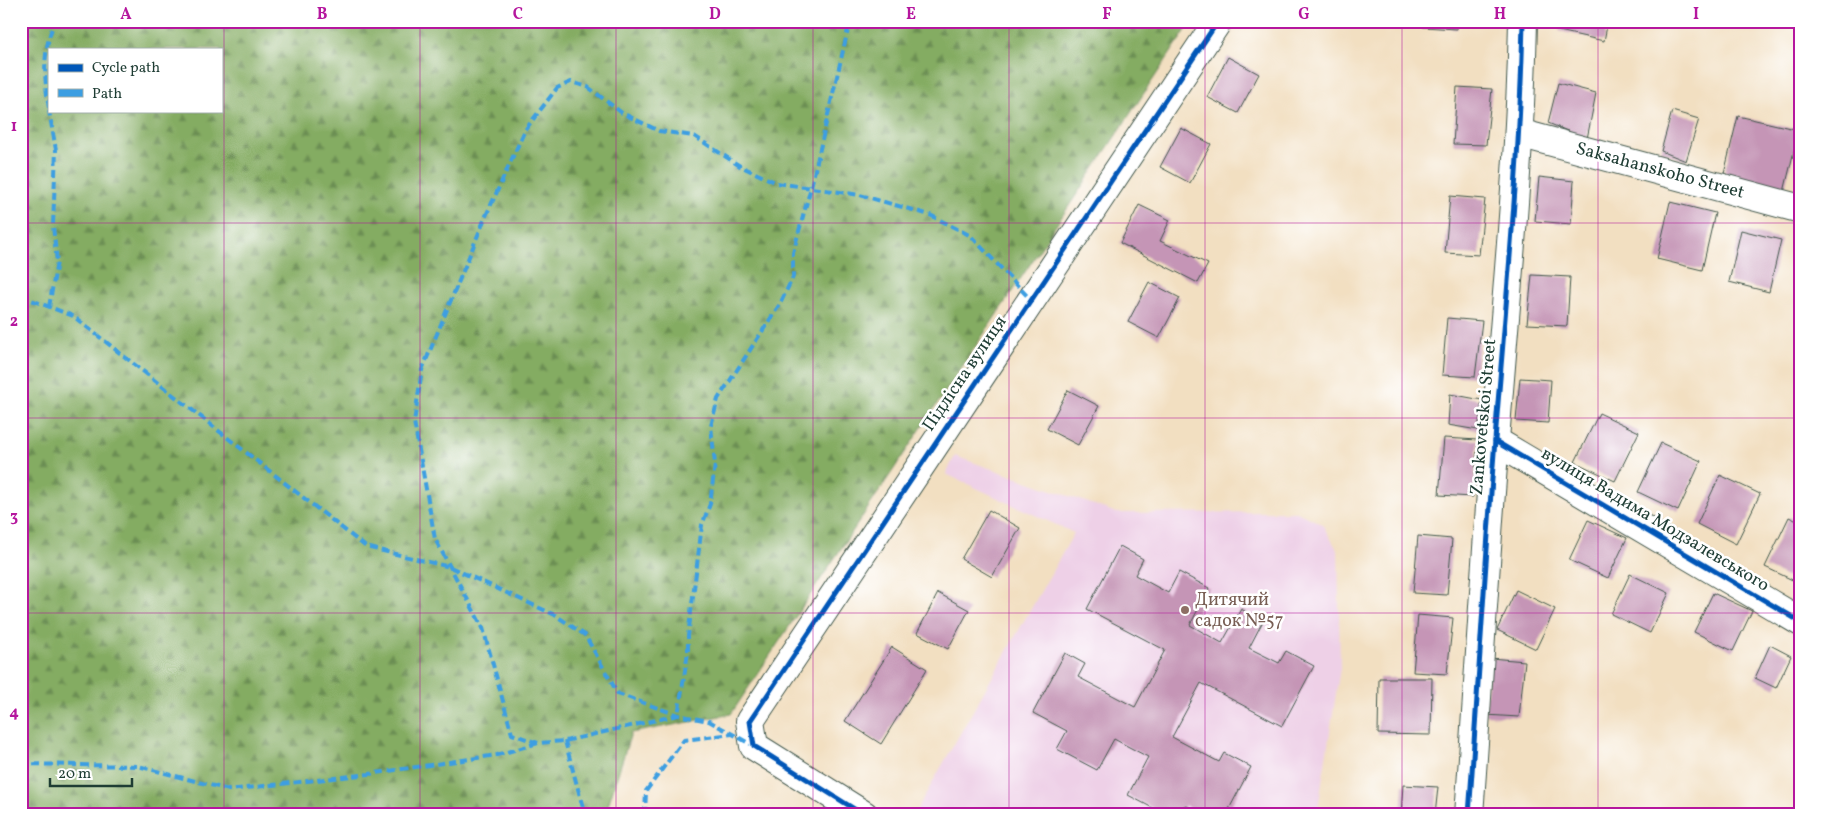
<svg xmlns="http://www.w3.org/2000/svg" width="1822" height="836" viewBox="0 0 1822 836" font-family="Vollkorn,serif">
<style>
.built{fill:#eed0e7}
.forest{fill:url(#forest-firs);stroke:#52744b;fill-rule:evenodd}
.building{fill:#c595b6}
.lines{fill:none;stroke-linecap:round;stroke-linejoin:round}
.minor-casing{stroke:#3f5549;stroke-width:30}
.minor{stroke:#fff;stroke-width:28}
.quiet{stroke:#3c9ee2;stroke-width:4;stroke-dasharray:8 4;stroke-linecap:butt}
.cycleway-casing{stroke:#fff;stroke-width:8}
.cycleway{stroke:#0057b8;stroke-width:5}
.grid{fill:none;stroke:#b5179e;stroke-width:1;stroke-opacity:0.55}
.education-dot{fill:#8d6e63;stroke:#fff;stroke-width:2}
.labels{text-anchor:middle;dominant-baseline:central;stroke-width:5;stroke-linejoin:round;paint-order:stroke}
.street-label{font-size:18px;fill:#1f3d34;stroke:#fff}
.education-label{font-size:18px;fill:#785e54;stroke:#fff;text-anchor:start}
.neatline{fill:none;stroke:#b5179e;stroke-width:2}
.grid-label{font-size:16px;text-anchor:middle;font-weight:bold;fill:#b5179e}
</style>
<defs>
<pattern id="forest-firs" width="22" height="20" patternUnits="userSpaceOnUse" patternTransform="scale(1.25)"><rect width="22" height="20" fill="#84ac62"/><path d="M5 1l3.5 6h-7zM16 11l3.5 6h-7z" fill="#6b8d52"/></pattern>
</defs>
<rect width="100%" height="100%" fill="#fff"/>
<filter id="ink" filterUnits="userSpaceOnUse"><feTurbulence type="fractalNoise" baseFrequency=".02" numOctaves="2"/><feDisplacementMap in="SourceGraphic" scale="10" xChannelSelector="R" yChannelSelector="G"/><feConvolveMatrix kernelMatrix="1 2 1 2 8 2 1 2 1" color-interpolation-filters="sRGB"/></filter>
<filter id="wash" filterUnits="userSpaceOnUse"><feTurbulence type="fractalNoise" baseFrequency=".0096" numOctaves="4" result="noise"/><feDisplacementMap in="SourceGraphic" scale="20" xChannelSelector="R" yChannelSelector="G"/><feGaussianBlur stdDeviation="1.12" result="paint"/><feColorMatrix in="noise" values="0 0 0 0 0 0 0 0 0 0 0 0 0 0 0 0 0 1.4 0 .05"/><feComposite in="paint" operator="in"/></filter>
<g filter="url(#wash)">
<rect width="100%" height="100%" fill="#f2dfc1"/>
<polygon class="built" points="955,456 1117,513 1297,512 1322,524 1338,551 1340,668 1317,815 914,815 1074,533 946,474"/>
<path class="forest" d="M21,21H1192L731,714L631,733L605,815H21ZM49,49H221V111H49Z"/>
<g id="blocks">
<g class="building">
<polygon points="1424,21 1458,21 1457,29 1423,27"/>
<polygon points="1561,21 1608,21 1604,41 1559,31"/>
<polygon points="1228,57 1259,74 1238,113 1207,97"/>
<polygon points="1558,83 1596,93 1587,139 1548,123"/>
<polygon points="1457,87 1492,89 1486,145 1453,144"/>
<polygon points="1672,111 1699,119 1686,161 1661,151"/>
<polygon points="1738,116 1799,130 1784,192 1723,178"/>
<polygon points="1181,128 1211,144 1190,183 1160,167"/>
<polygon points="1539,177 1574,181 1571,224 1535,221"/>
<polygon points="1450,196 1485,199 1479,255 1445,253"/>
<polygon points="1670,202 1715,213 1702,270 1657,259"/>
<polygon points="1139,205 1170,220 1160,241 1208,264 1198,283 1120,243"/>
<polygon points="1741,230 1781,240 1769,292 1729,282"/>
<polygon points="1532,275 1570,277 1567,326 1527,324"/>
<polygon points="1149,282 1180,298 1159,338 1128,322"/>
<polygon points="1447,318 1482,321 1475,377 1442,375"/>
<polygon points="1520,378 1551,380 1548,423 1516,421"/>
<polygon points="1068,390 1099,406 1078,445 1047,429"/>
<polygon points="1450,394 1482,400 1478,430 1448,425"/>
<polygon points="1599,413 1639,432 1615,481 1575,462"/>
<polygon points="1444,438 1478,440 1473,497 1439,495"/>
<polygon points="1661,443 1701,461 1678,511 1638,492"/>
<polygon points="1720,475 1760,494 1736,544 1697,524"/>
<polygon points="989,510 1020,528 992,577 961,559"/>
<polygon points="1789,517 1801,523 1801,584 1765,567"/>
<polygon points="1588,520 1627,538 1608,578 1569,560"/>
<polygon points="1418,536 1452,539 1447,595 1413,593"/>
<polygon points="1120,546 1143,559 1135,575 1168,593 1179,572 1209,588 1190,625 1222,643 1241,609 1263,621 1249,648 1279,663 1286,651 1314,666 1282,726 1201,683 1172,737 1219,762 1224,753 1251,767 1226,815 1202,815 1185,805 1180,815 1166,815 1128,795 1148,757 1114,739 1097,770 1057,749 1067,731 1033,713 1065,653 1085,664 1078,677 1135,707 1165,650 1087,609"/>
<polygon points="1630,574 1669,593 1650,633 1611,614"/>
<polygon points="1516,590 1555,609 1536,649 1497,630"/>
<polygon points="938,593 969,610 948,649 917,633"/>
<polygon points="1713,593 1752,611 1733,651 1694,632"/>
<polygon points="1418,615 1453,618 1447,674 1413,672"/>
<polygon points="1770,645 1791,656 1776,688 1755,678"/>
<polygon points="892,647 927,669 881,744 845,721"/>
<polygon points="1490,658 1525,661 1519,717 1485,715"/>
<polygon points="1379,678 1432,678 1431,735 1378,734"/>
<polygon points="1403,785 1438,787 1435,815 1401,815"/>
</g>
</g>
</g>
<g filter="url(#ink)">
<use href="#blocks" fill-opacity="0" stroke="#3f5549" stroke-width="1"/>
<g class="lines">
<g class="minor-casing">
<g id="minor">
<polyline points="1519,133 1801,209"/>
<polyline points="1495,441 1801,622"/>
<polyline points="864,815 754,746 750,721 1218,21"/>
<path d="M1469,815C1478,690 1485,565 1495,440C1506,300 1520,161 1523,21"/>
</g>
</g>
<use href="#minor" class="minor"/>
<g class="quiet">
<path d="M49,108C44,78 42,50 55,21"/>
<polyline points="21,296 73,316 366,547 450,567 555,615 585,635 618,694 678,715 709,721 754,746"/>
<polyline points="49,307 57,262 53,226 56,150 49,111"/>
<polyline points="565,741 585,815"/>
<polyline points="538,743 512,734 483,628 435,539 414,422 422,370 485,218 525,130 557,88 571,82 588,87 622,113 659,131 694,136 740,166 777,183 860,195 930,215 971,236 1031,300"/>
<polyline points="21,764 138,766 229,790 369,774 497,755 538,743 565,741 678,715 688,652 688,636 702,525 710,504 715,464 711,426 718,399 780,304 793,277 793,253 811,187 850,21"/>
<polyline points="645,815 646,791 684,740 732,734"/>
</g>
<g class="cycleway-casing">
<g id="cycleway">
<polyline points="1495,441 1801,622"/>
<polyline points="864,815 754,746 750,721 1218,21"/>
<path d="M1469,815C1478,690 1485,565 1495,440C1506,300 1520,161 1523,21"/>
</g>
</g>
<use href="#cycleway" class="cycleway"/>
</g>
</g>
<path class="grid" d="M224,21V815M420,21V815M616,21V815M813,21V815M1009,21V815M1205,21V815M1402,21V815M1598,21V815M21,223H1801M21,418H1801M21,613H1801"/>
<circle class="education-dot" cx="1185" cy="610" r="5"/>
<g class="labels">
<g class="street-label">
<text transform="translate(1660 171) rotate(15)">Saksahanskoho Street</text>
<text transform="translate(965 374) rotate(-56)">Підлісна вулиця</text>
<text transform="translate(1484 417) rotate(-85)">Zankovetskoi Street</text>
<text transform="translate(1655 520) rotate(31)">вулиця Вадима Модзалевського</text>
</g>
<g class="education-label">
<text x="1195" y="600">Дитячий<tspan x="1195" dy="21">садок №57</tspan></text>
</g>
</g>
<rect width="1822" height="836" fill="none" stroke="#fff" stroke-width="55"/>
<rect x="48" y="48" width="175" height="65" fill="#ffffff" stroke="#a5b1ae"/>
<rect x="58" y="64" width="25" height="8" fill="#0057b8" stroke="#a5b1ae"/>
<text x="92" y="72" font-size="15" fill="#1f3d34">Cycle path</text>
<rect x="58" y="89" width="25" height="8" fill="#3c9ee2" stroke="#a5b1ae"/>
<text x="92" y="98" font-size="15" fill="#1f3d34">Path</text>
<path d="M50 778v8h82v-8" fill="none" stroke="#1f3d34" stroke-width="2.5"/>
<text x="58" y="778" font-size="15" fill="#1f3d34" stroke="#ffffff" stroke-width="4" paint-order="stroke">20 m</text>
<rect x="28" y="28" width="1766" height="780" class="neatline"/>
<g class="grid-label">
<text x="126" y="19">A</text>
<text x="322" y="19">B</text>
<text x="518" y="19">C</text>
<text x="715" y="19">D</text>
<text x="911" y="19">E</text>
<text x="1107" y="19">F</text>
<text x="1304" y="19">G</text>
<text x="1500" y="19">H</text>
<text x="1696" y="19">I</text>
<text x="14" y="131">1</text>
<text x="14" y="326">2</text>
<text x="14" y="521">3</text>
<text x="14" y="717">4</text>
</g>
</svg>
